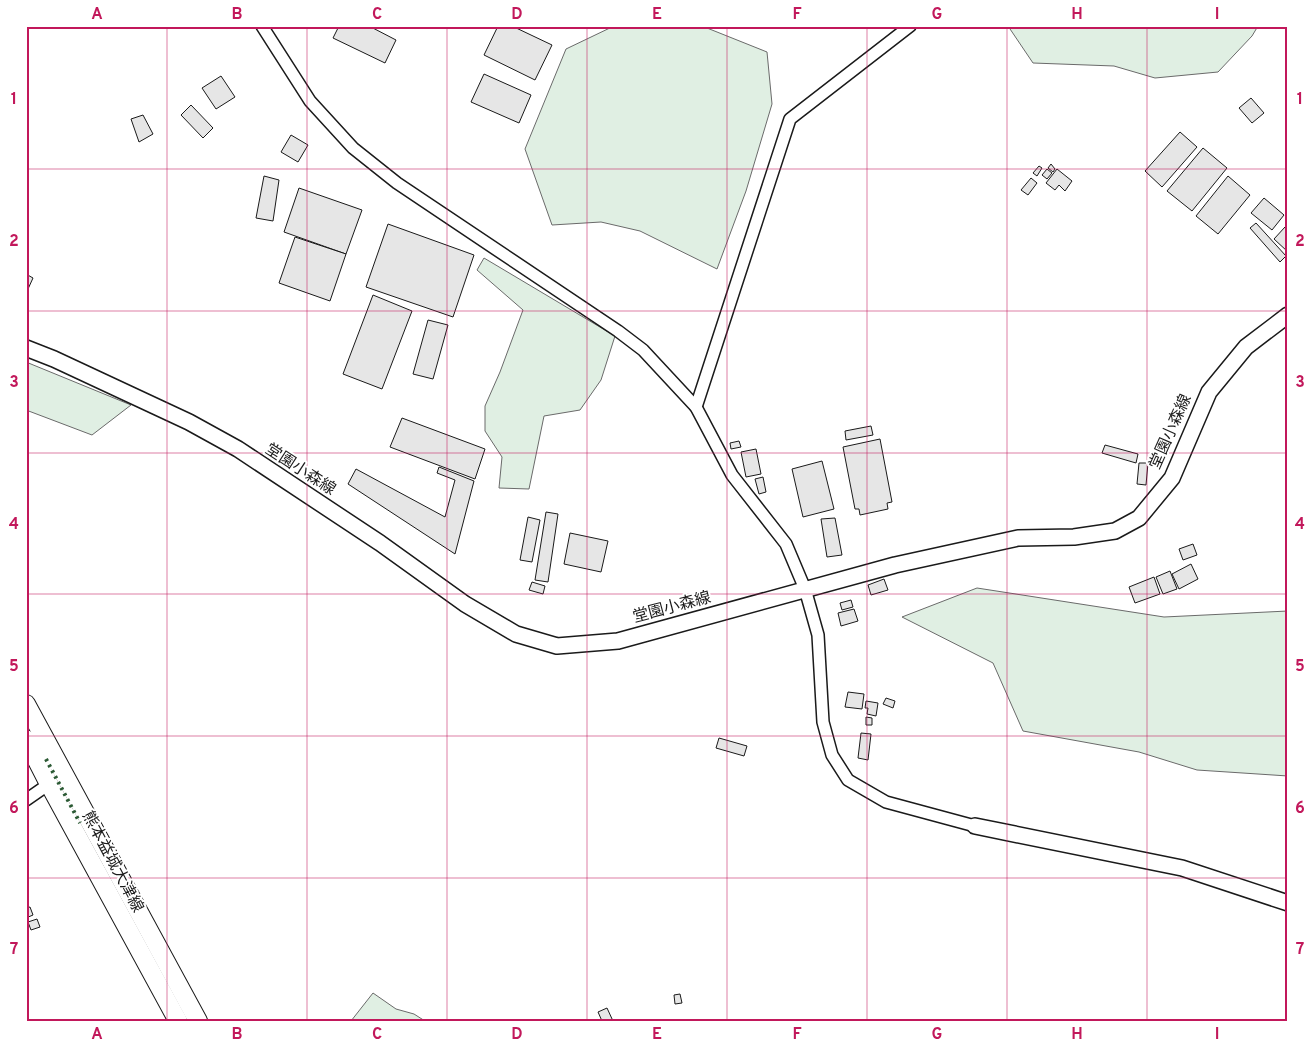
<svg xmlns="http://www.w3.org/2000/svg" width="1314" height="1047" viewBox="0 0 1314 1047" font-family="Overpass,'Noto Sans JP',sans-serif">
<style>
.green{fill:#e0efe3;stroke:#6a6a6a}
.building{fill:#e6e6e6;stroke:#1a1a1a}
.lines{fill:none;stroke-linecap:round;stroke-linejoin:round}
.street-casing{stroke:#1a1a1a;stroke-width:14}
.secondary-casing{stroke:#1a1a1a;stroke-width:18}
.primary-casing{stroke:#1a1a1a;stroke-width:20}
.street{stroke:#fff;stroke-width:11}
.secondary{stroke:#fff;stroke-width:15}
.primary{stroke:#fff;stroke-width:18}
.hedge{stroke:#2b5a34;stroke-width:4;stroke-dasharray:2.5 4;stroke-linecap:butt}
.grid{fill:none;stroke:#c2185b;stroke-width:1;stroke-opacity:0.55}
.labels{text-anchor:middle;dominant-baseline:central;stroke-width:4;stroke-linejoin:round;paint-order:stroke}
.street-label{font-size:16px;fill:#1a1a1a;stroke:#fff}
.neatline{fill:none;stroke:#c2185b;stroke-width:2}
.grid-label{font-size:16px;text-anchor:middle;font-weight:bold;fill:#c2185b}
</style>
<rect width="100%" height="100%" fill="#fff"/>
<g class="green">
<polygon points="614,26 702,26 767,52 772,104 746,191 717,269 640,231 601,222 552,225 525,149 566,49"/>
<polygon points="1008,26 1258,26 1252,36 1218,72 1155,78 1114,66 1033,63"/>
<polygon points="484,258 615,336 601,380 580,410 544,416 529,489 499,488 502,457 485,431 485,406 500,372 523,310 477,270"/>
<polygon points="26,362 131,405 92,435 26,410"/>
<polygon points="977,588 1164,617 1288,611 1288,776 1197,770 1139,752 1023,731 993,663 902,617"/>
<polygon points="373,993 396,1009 414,1014 425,1021 351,1021"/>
</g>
<g class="building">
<polygon points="339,26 369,26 396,40 385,63 333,38"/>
<polygon points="498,26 512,26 552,45 535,80 484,55"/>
<polygon points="484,74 531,95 519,123 471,102"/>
<polygon points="221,76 235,97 216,109 202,88"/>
<polygon points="1251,98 1264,113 1252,123 1239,108"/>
<polygon points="191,105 213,128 203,138 181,115"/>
<polygon points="143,115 153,134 139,142 131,119"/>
<polygon points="1180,132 1197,147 1162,187 1145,171"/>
<polygon points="291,135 308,145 298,162 281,152"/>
<polygon points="1203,148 1227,168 1192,211 1167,191"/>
<polygon points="1051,164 1055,169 1053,172 1048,168"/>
<polygon points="1039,166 1042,168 1037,176 1033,173"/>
<polygon points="1047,169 1052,173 1047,179 1042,175"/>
<polygon points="1057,169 1072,181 1065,191 1059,185 1055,190 1046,183"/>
<polygon points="264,176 279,180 273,221 256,218"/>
<polygon points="1228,176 1250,195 1218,234 1196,216"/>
<polygon points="1031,178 1037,183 1028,195 1021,190"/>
<polygon points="299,188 362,210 346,254 284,232"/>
<polygon points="1264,198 1284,215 1272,230 1251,213"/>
<polygon points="1256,223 1286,256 1280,262 1250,228"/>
<polygon points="388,224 474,255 453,317 366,287"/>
<polygon points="1285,227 1288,229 1288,252 1274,239"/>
<polygon points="295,237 346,254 330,301 279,283"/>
<polygon points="26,274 33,278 28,289 26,288"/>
<polygon points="373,295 412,311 382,389 343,374"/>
<polygon points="428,320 448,325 433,379 413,374"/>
<polygon points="402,418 485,449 475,479 390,447"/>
<polygon points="871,426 873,435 846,440 845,431"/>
<polygon points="880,439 892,502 887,503 888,509 860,515 859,509 855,509 843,447"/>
<polygon points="739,441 741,447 731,449 730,443"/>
<polygon points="1105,445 1138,454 1136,463 1102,453"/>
<polygon points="756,449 761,474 746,477 741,452"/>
<polygon points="822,461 834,509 803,517 792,469"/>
<polygon points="1139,463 1148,463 1146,485 1137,484"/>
<polygon points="439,467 474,481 455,554 348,484 356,469 445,517 455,480 437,473"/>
<polygon points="763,477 766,492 759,494 755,479"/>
<polygon points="546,512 558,514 548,582 535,580"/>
<polygon points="528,517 540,520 532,562 520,560"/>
<polygon points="835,518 842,555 827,557 821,519"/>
<polygon points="570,533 608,541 601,572 564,564"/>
<polygon points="1193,544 1197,555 1183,560 1179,549"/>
<polygon points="1191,564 1198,579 1179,589 1172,574"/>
<polygon points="1170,571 1177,589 1163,594 1156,577"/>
<polygon points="1154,577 1160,594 1135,603 1129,587"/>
<polygon points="884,579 888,590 871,595 868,585"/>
<polygon points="532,582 545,586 543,594 529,590"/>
<polygon points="851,600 853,607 842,610 840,603"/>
<polygon points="854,609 858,621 841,626 838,613"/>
<polygon points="848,692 864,694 862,709 845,707"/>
<polygon points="886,698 895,701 893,708 883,704"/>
<polygon points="866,701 878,703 876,716 867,714 868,708 865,708"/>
<polygon points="866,717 872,718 872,725 866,725"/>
<polygon points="861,733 871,734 868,760 858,758"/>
<polygon points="719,738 747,746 744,756 716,748"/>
<polygon points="30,907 33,915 26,918 26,908"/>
<polygon points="37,919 40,927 31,930 28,922"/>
<polygon points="680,994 682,1003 675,1004 674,995"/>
<polygon points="607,1008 613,1021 602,1021 598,1012"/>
</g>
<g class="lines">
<g class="street-casing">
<g id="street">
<polyline points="262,26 310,101 353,148 397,183 618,331 643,350 696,407 732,475 786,544 805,589 818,635 823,722 832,755 848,780 886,802 975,826"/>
<polyline points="696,407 790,119 910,26"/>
<polyline points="26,800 49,784"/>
</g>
</g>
<g class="secondary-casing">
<g id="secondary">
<polyline points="26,348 54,359 189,422 238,449 380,543 465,604 516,634 557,646 618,641 895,565 1018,538 1074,537 1115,531 1139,518 1172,478 1209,392 1246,347 1288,315"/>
<polyline points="975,826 1182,868 1288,903"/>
</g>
</g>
<g class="primary-casing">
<g id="primary">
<polyline points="26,704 198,1021"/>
<polyline points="26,739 49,784 178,1021"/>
</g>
</g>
<use href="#street" class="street"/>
<use href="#secondary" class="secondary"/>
<use href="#primary" class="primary"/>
<polyline class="hedge" points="46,759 80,823"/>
</g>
<path class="grid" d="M167,26V1021M307,26V1021M447,26V1021M587,26V1021M727,26V1021M867,26V1021M1007,26V1021M1147,26V1021M26,169H1288M26,311H1288M26,453H1288M26,594H1288M26,736H1288M26,878H1288"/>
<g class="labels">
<g class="street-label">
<text transform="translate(1171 432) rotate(-66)">堂園小森線</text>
<text transform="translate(300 470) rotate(33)">堂園小森線</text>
<text transform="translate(672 608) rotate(-15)">堂園小森線</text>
<text transform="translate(112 862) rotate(62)">熊本益城大津線</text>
</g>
</g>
<rect width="1314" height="1047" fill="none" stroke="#ffffff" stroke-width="55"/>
<rect x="28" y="28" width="1258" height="992" class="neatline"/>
<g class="grid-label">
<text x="97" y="19">A</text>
<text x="237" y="19">B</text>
<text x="377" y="19">C</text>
<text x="517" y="19">D</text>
<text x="657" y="19">E</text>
<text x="797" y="19">F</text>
<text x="937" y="19">G</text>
<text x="1077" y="19">H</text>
<text x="1217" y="19">I</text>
<text x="14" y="104">1</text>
<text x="1300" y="104">1</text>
<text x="14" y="246">2</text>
<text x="1300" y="246">2</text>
<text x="14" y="387">3</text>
<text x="1300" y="387">3</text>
<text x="14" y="529">4</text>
<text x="1300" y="529">4</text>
<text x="14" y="671">5</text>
<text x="1300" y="671">5</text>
<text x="14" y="813">6</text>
<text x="1300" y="813">6</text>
<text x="14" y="954">7</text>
<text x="1300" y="954">7</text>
<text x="97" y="1039">A</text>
<text x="237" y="1039">B</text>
<text x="377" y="1039">C</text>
<text x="517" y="1039">D</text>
<text x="657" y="1039">E</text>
<text x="797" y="1039">F</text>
<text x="937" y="1039">G</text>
<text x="1077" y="1039">H</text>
<text x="1217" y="1039">I</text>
</g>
</svg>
